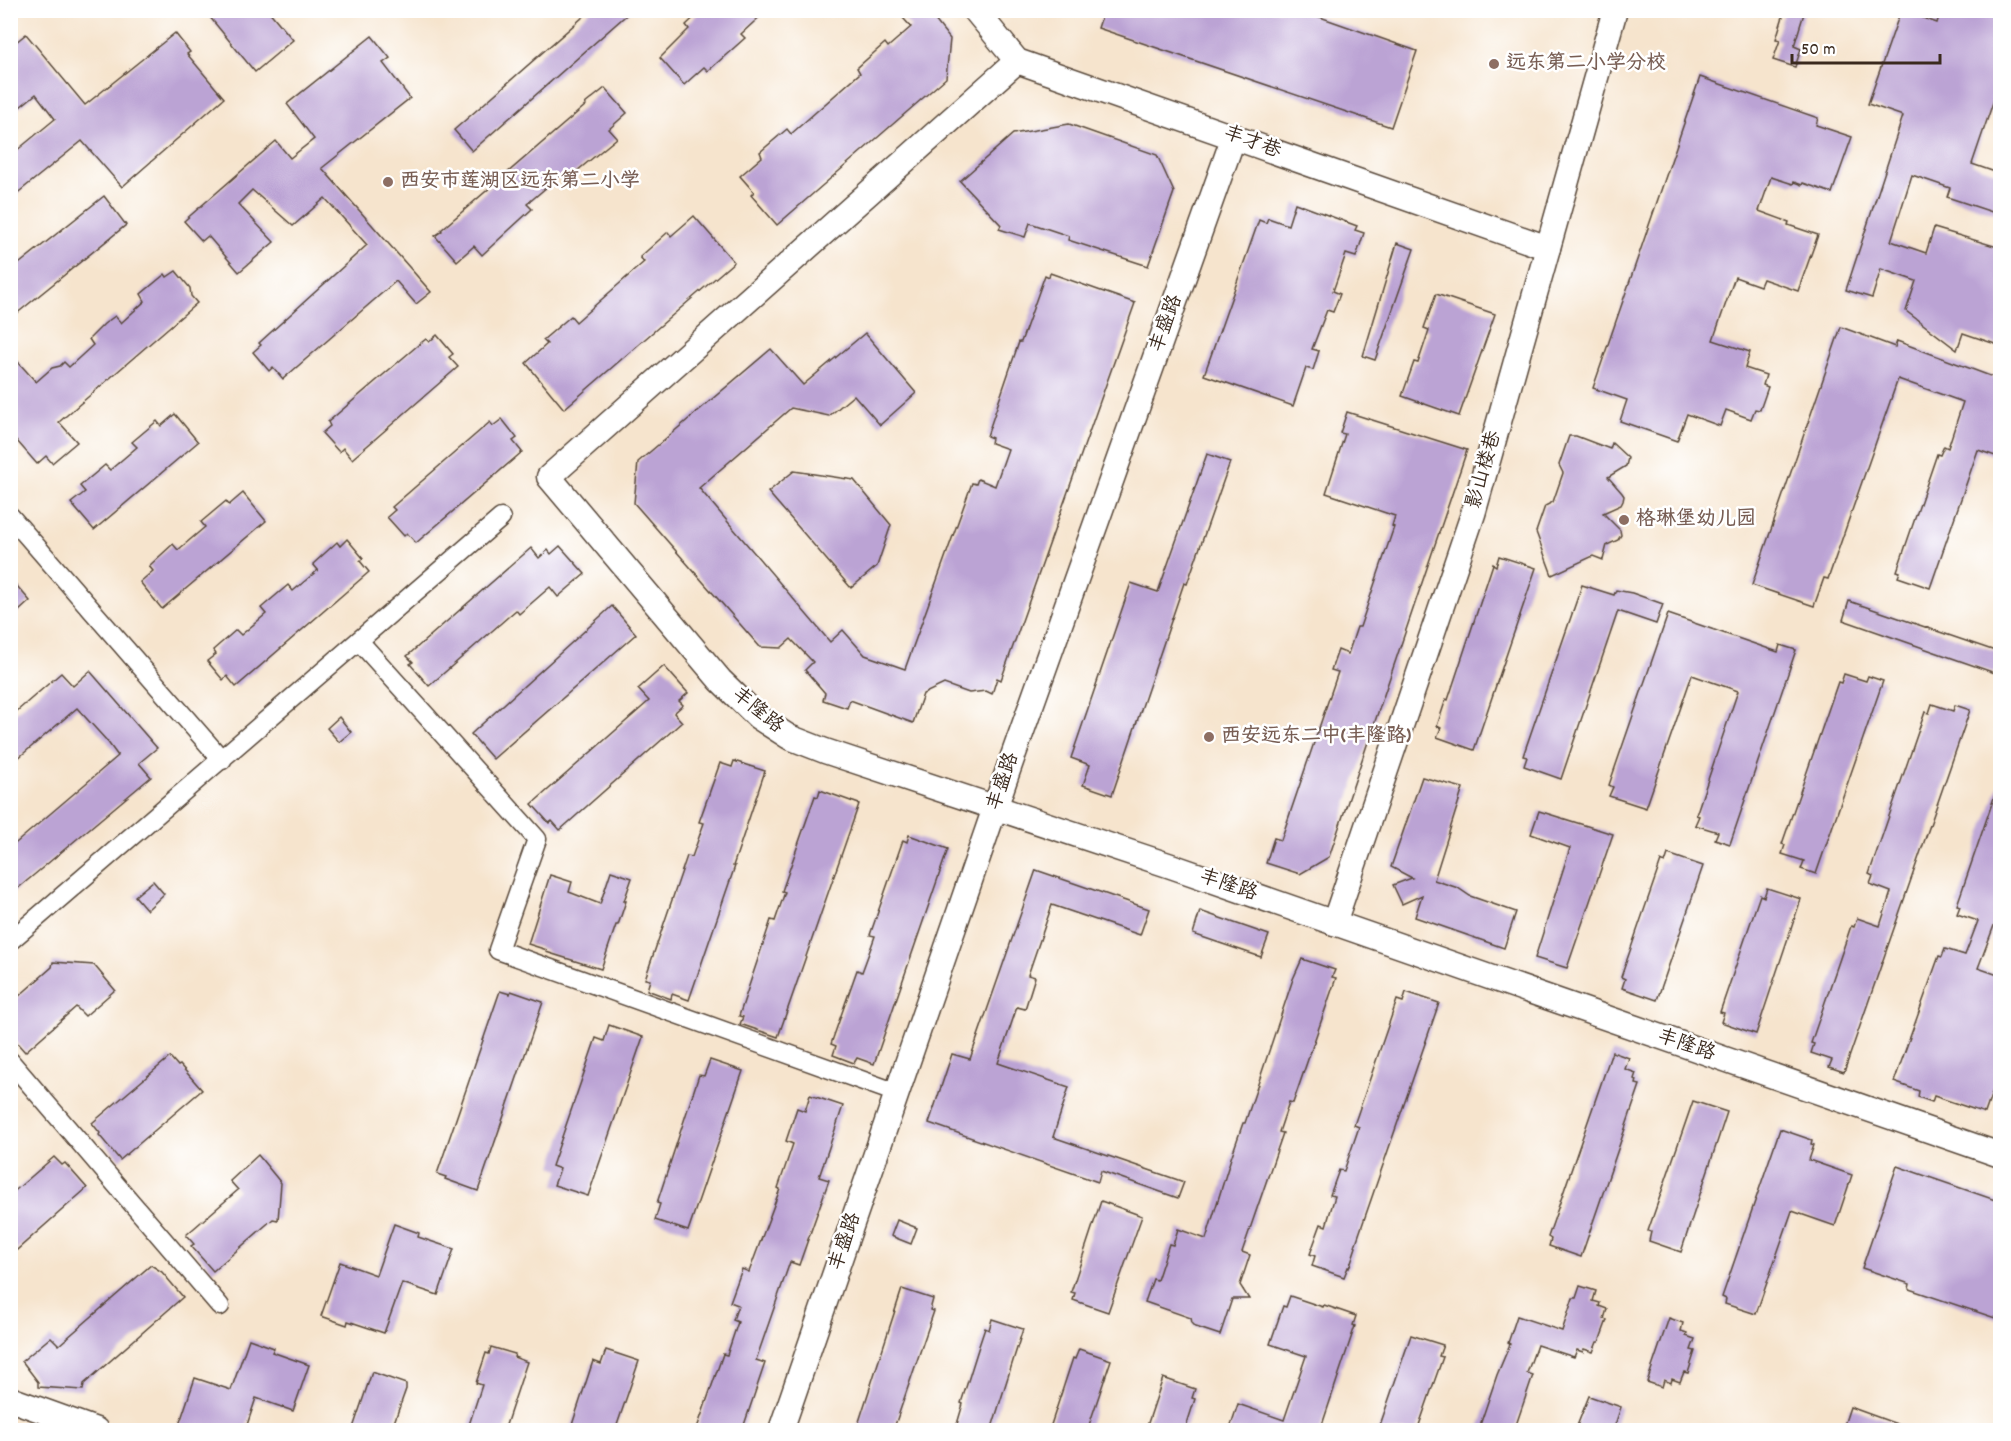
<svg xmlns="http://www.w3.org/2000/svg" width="2011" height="1441" viewBox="0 0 2011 1441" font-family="Dekko,'LXGW WenKai TC',sans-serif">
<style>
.building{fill:#bba3d4}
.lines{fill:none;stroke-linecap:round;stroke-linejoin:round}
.street-casing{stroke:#574638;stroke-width:21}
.secondary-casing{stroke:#574638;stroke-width:27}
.street{stroke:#fff;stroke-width:18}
.secondary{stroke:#fff;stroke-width:24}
.education-dot{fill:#8d6e63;stroke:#fff;stroke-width:2}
.labels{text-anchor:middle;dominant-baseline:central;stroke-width:5;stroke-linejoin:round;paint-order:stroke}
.education-label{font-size:20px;font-weight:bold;fill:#785e54;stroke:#fff;text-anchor:start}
.street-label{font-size:20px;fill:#3b2a1e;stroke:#fff}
</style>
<rect width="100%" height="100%" fill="#fff"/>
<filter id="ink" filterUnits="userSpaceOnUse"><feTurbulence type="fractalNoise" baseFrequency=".0167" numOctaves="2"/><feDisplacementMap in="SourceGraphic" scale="12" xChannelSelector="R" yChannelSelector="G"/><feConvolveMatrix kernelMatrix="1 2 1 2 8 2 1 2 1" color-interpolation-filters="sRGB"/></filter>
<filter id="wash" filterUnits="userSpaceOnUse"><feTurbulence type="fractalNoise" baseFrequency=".008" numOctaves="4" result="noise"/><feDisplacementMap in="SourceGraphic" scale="24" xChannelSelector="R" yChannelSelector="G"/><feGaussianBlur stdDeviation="1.35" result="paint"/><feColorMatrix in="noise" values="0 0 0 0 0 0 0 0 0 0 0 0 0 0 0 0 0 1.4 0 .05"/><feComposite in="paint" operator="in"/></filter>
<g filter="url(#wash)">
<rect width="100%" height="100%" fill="#f6e4cd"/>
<g id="blocks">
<g class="building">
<polygon points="204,10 268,10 293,40 255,72"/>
<polygon points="591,10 632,10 472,151 454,130"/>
<polygon points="702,10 767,10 741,34 745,38 708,71 704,67 684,85 660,58 689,29 686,25"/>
<polygon points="896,10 927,10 950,39 946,78 777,225 751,195 754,192 740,176 762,157 760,152 787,129 791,134 860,73 857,68 885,43 888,47 911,27"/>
<polygon points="1104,10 1300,10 1417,51 1391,127 1098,28"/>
<polygon points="1785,10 1805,10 1794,46 1801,49 1795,67 1773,60 1780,40 1776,39"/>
<polygon points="1901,10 1937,23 1941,10 2001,10 2001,79 1972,164 2001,174 2001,215 1947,197 1950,188 1912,175 1891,241 1926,253 1934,228 2001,248 2001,346 1963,333 1957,350 1906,311 1916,281 1881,269 1872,298 1846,290 1903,116 1868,104"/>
<polygon points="175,33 190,52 187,54 224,98 122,187 82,141 10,199 10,156 55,119 36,94 10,115 10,47 26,34 85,105"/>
<polygon points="372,36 390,58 383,63 410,98 322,168 431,292 416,304 396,281 283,379 273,367 269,371 253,352 261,345 259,343 367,245 325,198 293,226 252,190 238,204 274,242 239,272 208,236 202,241 184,221 276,141 290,158 314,139 287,104"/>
<polygon points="1700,77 1818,118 1816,125 1852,137 1832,193 1803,183 1802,185 1794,182 1793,184 1771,177 1759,211 1789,222 1788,225 1818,235 1798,291 1763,279 1760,286 1735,277 1713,340 1750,352 1745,368 1766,375 1763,385 1768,387 1760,410 1755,409 1751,419 1726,410 1720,426 1687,414 1677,441 1620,421 1627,400 1593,388"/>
<polygon points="605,88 627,113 609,129 617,138 566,180 561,175 527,204 532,209 482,255 474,246 457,261 435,236 442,231 441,230 586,105 585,104"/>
<polygon points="1069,124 1157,155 1174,192 1148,266 1068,240 1069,236 1030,223 1025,237 999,229 1001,225 960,181 1013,134"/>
<polygon points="104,196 126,225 10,319 10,271"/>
<polygon points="1295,203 1357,226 1355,230 1364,233 1356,257 1346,254 1333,291 1340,294 1333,312 1327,310 1312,349 1319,351 1313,370 1306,368 1293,406 1204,375 1259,220 1266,223 1268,218 1288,225"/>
<polygon points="694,216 734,262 564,409 526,363 547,344 543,340 571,316 576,322 644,262 640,257 668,232 671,236"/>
<polygon points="1397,243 1414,249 1375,360 1363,356"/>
<polygon points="176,271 190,288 191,296 197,303 59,422 77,442 52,463 46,456 37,464 10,433 10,353 36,382 52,368 60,366 64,362 69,367 93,345 89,339 104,324 115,316 121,323 145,301 141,294 165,274 167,277"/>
<polygon points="1050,273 1135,303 1001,680 997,678 992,694 986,691 969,693 944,684 923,694 913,723 850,700 847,708 823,700 825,693 805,670 813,662 791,639 781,648 760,647 634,503 638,462 771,349 803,385 865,333 916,393 880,425 854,395 829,416 791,408 699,488 830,642 843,630 865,655 905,669 972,483 976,484 978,479 995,486 1008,449 991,443 992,438 987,436 1019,342 1021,342 1045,275 1049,277"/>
<polygon points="1436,294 1495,314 1459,416 1402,396 1414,362 1418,363 1429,330 1424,328"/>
<polygon points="1841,327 1895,347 1897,341 2001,380 2001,458 1978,450 1930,588 1898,577 1900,572 1897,571 1937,454 1940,455 1944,446 1948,448 1963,402 1898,379 1828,579 1824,578 1814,606 1752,585"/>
<polygon points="437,335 453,354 449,357 458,367 352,459 343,448 339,452 322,433 330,426 328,422 417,346 426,339 429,342"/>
<polygon points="1347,412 1467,450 1329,857 1300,874 1266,863 1274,838 1281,840 1338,672 1331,670 1338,650 1348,654 1357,627 1360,627 1394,527 1392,526 1395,516 1326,493 1345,434 1340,433"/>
<polygon points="175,414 198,442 94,530 71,503 85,492 80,486 105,465 110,470 137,447 132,442 157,421 161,426"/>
<polygon points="502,419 517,438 513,441 522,452 416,543 407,533 404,536 387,517 395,510 392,507 490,422 493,426"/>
<polygon points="1569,436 1576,436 1610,449 1612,443 1628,458 1626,466 1608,477 1622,493 1624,496 1623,501 1621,505 1603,513 1620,530 1621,535 1618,540 1607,545 1603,560 1593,556 1552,575 1536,532 1545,506 1553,502 1563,473 1559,465"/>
<polygon points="1207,454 1230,462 1187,584 1184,583 1112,795 1083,785 1090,765 1071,758 1131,583 1158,592"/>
<polygon points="794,471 854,480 891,525 877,566 851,588 768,492"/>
<polygon points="243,493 266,521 162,609 140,582 153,571 149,566 173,544 178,550 205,527 201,522 226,501 229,505"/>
<polygon points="347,539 363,558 360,561 369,572 236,687 227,676 223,680 207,661 216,654 213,650 236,630 241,635 266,614 261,608 288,585 293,591 318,570 313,564 337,542 340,546"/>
<polygon points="560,546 585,574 558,597 550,587 519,614 516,610 429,686 410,664 413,662 407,656 531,548 539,558 548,550 551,554"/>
<polygon points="1499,556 1536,568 1474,750 1437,737 1441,728 1437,726 1446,699 1448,700 1493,564 1496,566"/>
<polygon points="10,578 30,601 10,619"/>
<polygon points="1582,585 1614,595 1616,590 1632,593 1663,604 1656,624 1618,611 1561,779 1524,766 1527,757 1523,756"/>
<polygon points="1849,601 2001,653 1995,673 1843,620"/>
<polygon points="612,606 636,634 493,759 471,734"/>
<polygon points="1668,614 1778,652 1780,645 1796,650 1730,844 1715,839 1718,832 1695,825 1699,816 1696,815 1738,691 1692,675 1646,808 1609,796 1613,787 1609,785"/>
<polygon points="664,666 688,693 679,701 683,705 674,713 682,722 560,830 552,821 549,823 532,804 649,701 638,689"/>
<polygon points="90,671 157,748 139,763 151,777 10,895 10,848 118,756 107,741 77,708 10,765 10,717 61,673 73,686"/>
<polygon points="1844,674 1866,681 1868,676 1883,681 1816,874 1801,869 1804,861 1782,854 1785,845 1782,844 1838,682 1841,683"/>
<polygon points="1932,704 1953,711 1955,705 1970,710 1844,1072 1829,1067 1832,1060 1811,1053 1814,1044 1811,1043 1851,926 1854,927 1857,918 1880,926 1891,892 1870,884 1873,876 1869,874 1925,712 1929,713"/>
<polygon points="339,717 351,732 339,742 327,728"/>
<polygon points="734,761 765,771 733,866 735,866 689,1000 672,994 671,999 647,990 650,980 645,979 687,856 692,857 704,823 699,822 720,763 732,767"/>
<polygon points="1422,777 1463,788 1434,880 1458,888 1470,896 1516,912 1504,948 1415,917 1422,895 1402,904 1393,885 1412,878 1391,867"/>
<polygon points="1998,786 2001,786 2001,907 1978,968 2001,976 2001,1067 1985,1113 1934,1096 1932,1102 1918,1097 1919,1091 1894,1082 1939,956 1942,957 1945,949 1965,955 1978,921 1957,914 1960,906 1957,905"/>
<polygon points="820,790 859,804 778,1037 740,1024 743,1017 739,1016 771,920 775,921 785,892 782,891 815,796 818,797"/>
<polygon points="1539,811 1613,834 1567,968 1535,958 1570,848 1531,834"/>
<polygon points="909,835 948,849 874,1064 857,1058 854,1063 833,1055 836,1046 831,1044 857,970 862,972 869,953 875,936 870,935 903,840 907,842"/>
<polygon points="1668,854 1703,866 1657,1000 1622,988 1625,979 1621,977 1661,861 1665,863"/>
<polygon points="1036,870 1149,909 1140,935 1052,905 1028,975 1035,977 1025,1009 1017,1007 998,1063 1069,1087 1053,1137 1184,1182 1178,1198 1101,1171 1098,1182 929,1123 952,1054 970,1059"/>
<polygon points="611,871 632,878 624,901 626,901 618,925 616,925 601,969 546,952 547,950 528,944 550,875 572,882 569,892 600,904"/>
<polygon points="153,881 164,894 147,910 135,896"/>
<polygon points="1767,888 1801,899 1756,1034 1721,1022 1724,1013 1720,1012 1760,895 1764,897"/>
<polygon points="1200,911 1269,935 1261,957 1193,934"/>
<polygon points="1302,959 1335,970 1332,977 1336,978 1293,1103 1289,1102 1279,1132 1283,1133 1242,1252 1250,1255 1240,1285 1249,1299 1232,1299 1220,1335 1196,1327 1192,1323 1191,1318 1145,1302 1153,1279 1157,1280 1169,1244 1173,1245 1178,1229 1206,1239 1231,1158 1243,1123 1245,1123 1293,979"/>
<polygon points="53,962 94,965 115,990 85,1016 76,1007 25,1052 10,1035 10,1004 52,967"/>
<polygon points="500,991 510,994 511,991 543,1002 478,1191 445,1179 446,1177 437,1174"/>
<polygon points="1406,992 1439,1003 1355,1246 1356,1247 1349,1268 1348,1267 1344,1277 1312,1266 1315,1256 1310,1254 1321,1224 1326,1226 1335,1196 1330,1195 1339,1170 1344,1171 1359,1127 1354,1125 1397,1000 1403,1002"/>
<polygon points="609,1025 643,1037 588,1196 554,1185 560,1169 552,1166 596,1038 604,1041"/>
<polygon points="1612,1052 1629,1058 1625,1069 1636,1073 1634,1079 1637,1080 1636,1084 1640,1085 1581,1257 1549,1246 1551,1239 1548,1237"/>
<polygon points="170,1057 178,1066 180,1065 202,1090 120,1160 99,1135 100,1133 92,1123"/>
<polygon points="710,1060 743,1071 688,1231 655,1220 660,1204 657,1203 699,1075 704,1076"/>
<polygon points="810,1095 843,1106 819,1177 829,1180 799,1265 790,1262 756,1360 765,1363 742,1431 696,1431 723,1354 727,1355 738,1322 733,1320 738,1305 730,1302 742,1269 749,1272 780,1189 778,1188 793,1144 786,1141 797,1108 805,1111"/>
<polygon points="1693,1101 1727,1112 1681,1252 1649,1241 1651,1232 1648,1231"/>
<polygon points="1780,1129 1812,1140 1811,1144 1814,1145 1809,1160 1852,1175 1835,1226 1792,1211 1756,1314 1725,1304 1726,1299 1722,1297"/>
<polygon points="258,1155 281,1183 278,1220 273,1219 213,1271 191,1246 194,1244 186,1235 238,1190 230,1181"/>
<polygon points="54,1157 62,1165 65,1163 87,1188 10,1256 10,1195"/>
<polygon points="1897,1166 2001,1202 2001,1320 1909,1289 1910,1284 1862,1268"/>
<polygon points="1101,1201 1142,1216 1108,1312 1073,1300 1075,1293 1071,1292"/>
<polygon points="897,1220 917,1228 911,1244 891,1236"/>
<polygon points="394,1224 419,1233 418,1237 454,1249 438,1295 402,1283 384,1333 348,1321 347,1325 321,1316 340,1262 376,1275"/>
<polygon points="151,1265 162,1272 183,1297 84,1384 83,1390 38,1387 38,1382 22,1361 51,1337 59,1345"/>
<polygon points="1580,1286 1596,1291 1593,1301 1600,1303 1599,1306 1607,1309 1604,1319 1607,1320 1599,1342 1597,1342 1593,1352 1584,1349 1583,1352 1577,1350 1574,1357 1537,1345 1527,1373 1533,1375 1514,1431 1478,1431 1497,1375 1510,1344 1508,1343 1517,1316 1562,1331 1573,1298 1576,1298"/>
<polygon points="902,1289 933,1299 930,1310 934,1311 893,1431 856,1431"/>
<polygon points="1290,1296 1323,1307 1324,1305 1356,1316 1353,1325 1355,1326 1320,1431 1229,1431 1238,1404 1284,1420 1306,1356 1270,1344 1283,1306 1286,1307"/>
<polygon points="1669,1318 1683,1323 1681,1331 1687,1333 1686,1336 1695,1339 1691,1350 1695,1351 1688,1373 1684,1372 1680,1382 1672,1379 1671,1383 1664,1380 1662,1387 1647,1382"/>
<polygon points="992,1319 1023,1329 991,1431 955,1431 963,1404 961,1403 979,1346 985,1328 989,1330"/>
<polygon points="1411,1335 1443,1345 1439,1356 1443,1357 1432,1388 1417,1431 1378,1431"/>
<polygon points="249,1339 274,1348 272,1352 309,1365 293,1411 256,1398 245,1431 177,1431 195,1378 231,1390"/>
<polygon points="491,1347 515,1354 514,1357 527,1362 504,1431 467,1431 482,1385 476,1383 486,1353 489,1354"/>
<polygon points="1079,1349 1111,1360 1087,1431 1049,1431 1073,1358 1075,1359"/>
<polygon points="606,1350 639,1361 615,1431 570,1431 593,1361 601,1364"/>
<polygon points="372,1372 406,1384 406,1389 391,1431 352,1431"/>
<polygon points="1163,1378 1195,1389 1192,1398 1195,1399 1186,1427 1183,1426 1181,1431 1149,1431 1150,1426 1147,1426"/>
<polygon points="1589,1396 1621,1407 1613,1431 1575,1431"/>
<polygon points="1850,1407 1908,1428 1908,1431 1842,1431"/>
</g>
</g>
</g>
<g filter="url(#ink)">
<use href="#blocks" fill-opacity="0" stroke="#574638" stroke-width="1.5"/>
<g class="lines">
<g class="street-casing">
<g id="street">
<polyline points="10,516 222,760"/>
<polyline points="359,641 537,839 498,950 897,1093"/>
<polyline points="10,941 501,518"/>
<polyline points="10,1061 220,1306"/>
</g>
</g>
<g class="secondary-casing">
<g id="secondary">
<polyline points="975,10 1017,61 1548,248"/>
<polyline points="1017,61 549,477 720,680 758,717 789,737 825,751 1171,866 2000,1155"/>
<polyline points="1334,923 1473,514 1615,10"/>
<polyline points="10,1399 96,1430"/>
<polyline points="781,1430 1007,773 1234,136"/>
</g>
</g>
<use href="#street" class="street"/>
<use href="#secondary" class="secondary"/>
</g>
</g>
<g class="education-dot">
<circle cx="1494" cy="64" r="6"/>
<circle cx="388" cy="182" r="6"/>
<circle cx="1624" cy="520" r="6"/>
<circle cx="1209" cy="737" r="6"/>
</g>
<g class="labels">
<g class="education-label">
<text x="1506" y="64">远东第二小学分校</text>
<text x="400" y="182">西安市莲湖区远东第二小学</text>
<text x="1636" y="520">格琳堡幼儿园</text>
<text x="1221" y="737">西安远东二中(丰隆路)</text>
</g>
<g class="street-label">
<text transform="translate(1252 143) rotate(20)">丰才巷</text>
<text transform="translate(1167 324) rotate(-70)">丰盛路</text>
<text transform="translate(1485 470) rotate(-74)">影山楼巷</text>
<text transform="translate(757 711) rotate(39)">丰隆路</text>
<text transform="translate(1004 782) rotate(-71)">丰盛路</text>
<text transform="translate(1228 886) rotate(19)">丰隆路</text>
<text transform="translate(1686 1046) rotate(19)">丰隆路</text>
<text transform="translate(846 1242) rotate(-71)">丰盛路</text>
</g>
</g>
<rect width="2011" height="1441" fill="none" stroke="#fff" stroke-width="36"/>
<path d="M1792 54v9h148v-9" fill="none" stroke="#3b2a1e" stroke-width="3"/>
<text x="1801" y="54" font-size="18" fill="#3b2a1e" stroke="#ffffff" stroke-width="4.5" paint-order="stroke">50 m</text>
</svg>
